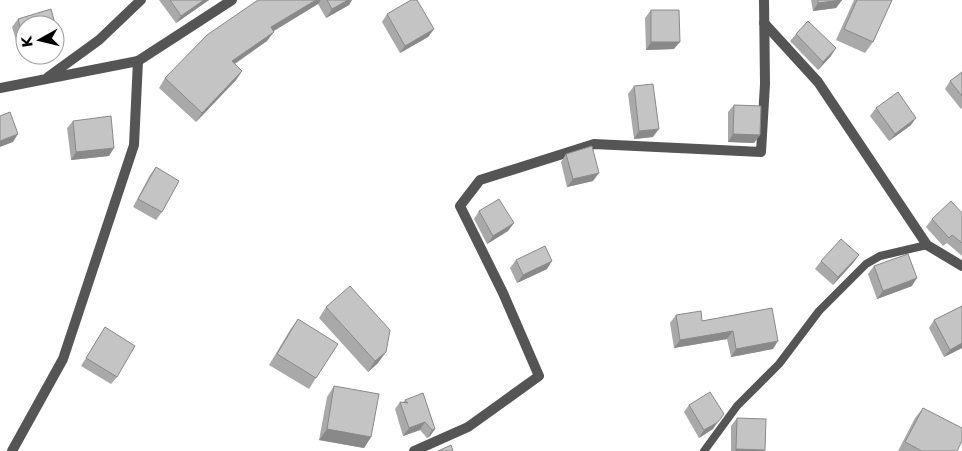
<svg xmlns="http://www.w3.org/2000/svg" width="962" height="451" viewBox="0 0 962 451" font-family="'DejaVu Sans',sans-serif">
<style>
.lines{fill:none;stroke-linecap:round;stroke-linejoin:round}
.service{stroke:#555;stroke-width:8}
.minor{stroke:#555;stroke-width:10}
.wall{fill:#a9a9a9}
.shaded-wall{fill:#898989}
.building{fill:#c4c4c4;stroke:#898989}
</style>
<rect width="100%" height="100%" fill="#fff"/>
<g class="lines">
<polyline class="service" points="704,451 737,406 779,364 819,311 866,264 880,256 927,245"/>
<g class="minor">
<polyline points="764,23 818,82 927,245 962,266"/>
<polyline points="48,77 99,40 141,0"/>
<polyline points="0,88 138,61 232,0"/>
<polyline points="12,451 63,359 134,145 138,61"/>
<polyline points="414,451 468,427 539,376 503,293 460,206 480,180 594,144 761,152 765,84 764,0"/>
</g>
</g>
<g class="wall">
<polygon points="159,0 209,0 176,23"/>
<polygon points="258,0 352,0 349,5 326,18 318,4 273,31 267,41 235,64 242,71 236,80 196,122 159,88 165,78"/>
<polygon points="811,0 842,0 836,8 813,11"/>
<polygon points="854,0 892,0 873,42 865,53 836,40"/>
<polygon points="651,10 674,49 646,50 645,18"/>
<polygon points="387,14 434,29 428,37 400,53 382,22"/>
<polygon points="18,19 58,35 55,40 25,25 25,51 20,53 12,27"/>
<polygon points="796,34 831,56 818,70 790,41"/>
<polygon points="962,72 962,108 961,109 945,89 950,81"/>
<polygon points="634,86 653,137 634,139 628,94"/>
<polygon points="734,105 760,135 754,143 728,142 728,112"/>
<polygon points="876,108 911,125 889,141 870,116"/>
<polygon points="73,121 109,156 71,160 67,128"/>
<polygon points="566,154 593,181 567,187 561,162"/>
<polygon points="156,167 162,212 156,220 133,207 150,175"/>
<polygon points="479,211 508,231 487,244 474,219"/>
<polygon points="962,213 962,256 947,243 943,246 926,227 932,219"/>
<polygon points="859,255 853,263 833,285 815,269 821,261"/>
<polygon points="516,260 547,269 517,283 510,268"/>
<polygon points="874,266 912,286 877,299 868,274"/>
<polygon points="962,306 962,348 944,357 929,328 934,320"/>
<polygon points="326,307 378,363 368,372 319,318"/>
<polygon points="772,308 773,349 731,357 727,339 674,348 670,323 676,315 702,321"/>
<polygon points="298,319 316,378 309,389 269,365 290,330"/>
<polygon points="105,327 117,377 111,384 81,366"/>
<polygon points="334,386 371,437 364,448 319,440 327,397"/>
<polygon points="405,400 435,429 430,436 427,438 420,430 403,436 395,409 400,402 403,402"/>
<polygon points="689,405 713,429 699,438 684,412"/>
<polygon points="923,408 957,451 898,451 915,418"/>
<polygon points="737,418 765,450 764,451 731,451 731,426"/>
</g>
<g class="shaded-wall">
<polygon points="204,0 209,0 176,23 181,16"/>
<polygon points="316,0 321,0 318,4 264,37 271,27"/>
<polygon points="348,0 352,0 349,5 326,18 332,9"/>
<polygon points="842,0 836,8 813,11 818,3"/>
<polygon points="434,29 428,37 400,53 405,46"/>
<polygon points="274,32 267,41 225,70 232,61"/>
<polygon points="651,42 680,42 674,49 646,50"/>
<polygon points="25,45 25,51 20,53"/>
<polygon points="836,48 831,56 818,70 823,62"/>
<polygon points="242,71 236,80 196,122 202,113"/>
<polygon points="916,118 911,125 889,141 895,134"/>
<polygon points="659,129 653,137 634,139 639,131"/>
<polygon points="18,134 13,142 0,147 0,141"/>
<polygon points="733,134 760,135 754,143 728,142"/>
<polygon points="114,148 109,156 71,160 76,152"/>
<polygon points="599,173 593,181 567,187 573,179"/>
<polygon points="514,223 508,231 487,244 493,236"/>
<polygon points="859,255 853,263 833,285 838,277"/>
<polygon points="552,261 547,269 517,283 523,275"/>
<polygon points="917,278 912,286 877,299 883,291"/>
<polygon points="733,331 727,339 674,348 680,340"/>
<polygon points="778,341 773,349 731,357 736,349"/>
<polygon points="962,343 962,348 944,357 950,350"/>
<polygon points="386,352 378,363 368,372 375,361"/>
<polygon points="425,422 420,430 403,436 409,428"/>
<polygon points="718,422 713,429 699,438 704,430"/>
<polygon points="327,429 371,437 364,448 319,440"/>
<polygon points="435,429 430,436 427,438 432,430"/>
<polygon points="736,449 765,450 764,451 735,451"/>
</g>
<g class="building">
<polygon points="170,0 204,0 181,16"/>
<polygon points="258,0 316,0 271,27 274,32 232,61 242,71 202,113 165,78 207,35"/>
<polygon points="327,0 348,0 332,9"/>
<polygon points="411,0 417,0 434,29 405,46 387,14"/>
<polygon points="818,0 842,0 818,3"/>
<polygon points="857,0 892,0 873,42 844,29"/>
<polygon points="51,9 58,35 55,36 55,25 25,25 25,44 18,19"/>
<polygon points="651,10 679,10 680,42 651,42"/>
<polygon points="808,21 836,48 823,62 796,34"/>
<polygon points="962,72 962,96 950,81"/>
<polygon points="653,84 659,129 639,131 634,86"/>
<polygon points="898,92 916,118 895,134 876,108"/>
<polygon points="734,105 761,106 760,135 733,134"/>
<polygon points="10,112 18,134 0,141 0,116"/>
<polygon points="111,116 114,148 76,152 73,121"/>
<polygon points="592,146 599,173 573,179 566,154"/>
<polygon points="156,167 179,181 162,212 138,199"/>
<polygon points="499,199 514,223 493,236 479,211"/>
<polygon points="951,201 962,213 962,243 952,235 949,238 932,219"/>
<polygon points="841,239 859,255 838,277 821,261"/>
<polygon points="545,246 552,261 523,275 516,260"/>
<polygon points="908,254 917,278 883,291 874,266"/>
<polygon points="350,286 390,330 386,352 375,361 326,307"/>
<polygon points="962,306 962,343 950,350 934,320"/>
<polygon points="772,308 778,341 736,349 733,331 680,340 676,315 701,311 702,321"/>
<polygon points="298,319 338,344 316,378 277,354"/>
<polygon points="105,327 135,346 117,377 86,358"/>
<polygon points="334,386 379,394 371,437 327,429"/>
<polygon points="710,392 724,414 718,422 704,430 689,405"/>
<polygon points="423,393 435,429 432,430 425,422 409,428 400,402 408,403 405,400"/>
<polygon points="923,408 962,428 962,441 957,451 922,451 905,442"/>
<polygon points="737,418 766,419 765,450 736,449"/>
<polygon points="451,445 453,451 438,451"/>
</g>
<g transform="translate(40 40) rotate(262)"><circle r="24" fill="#ffffff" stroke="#999999"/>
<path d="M0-4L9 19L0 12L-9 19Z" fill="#000000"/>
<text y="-8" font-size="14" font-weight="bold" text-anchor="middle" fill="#000000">K</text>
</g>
</svg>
